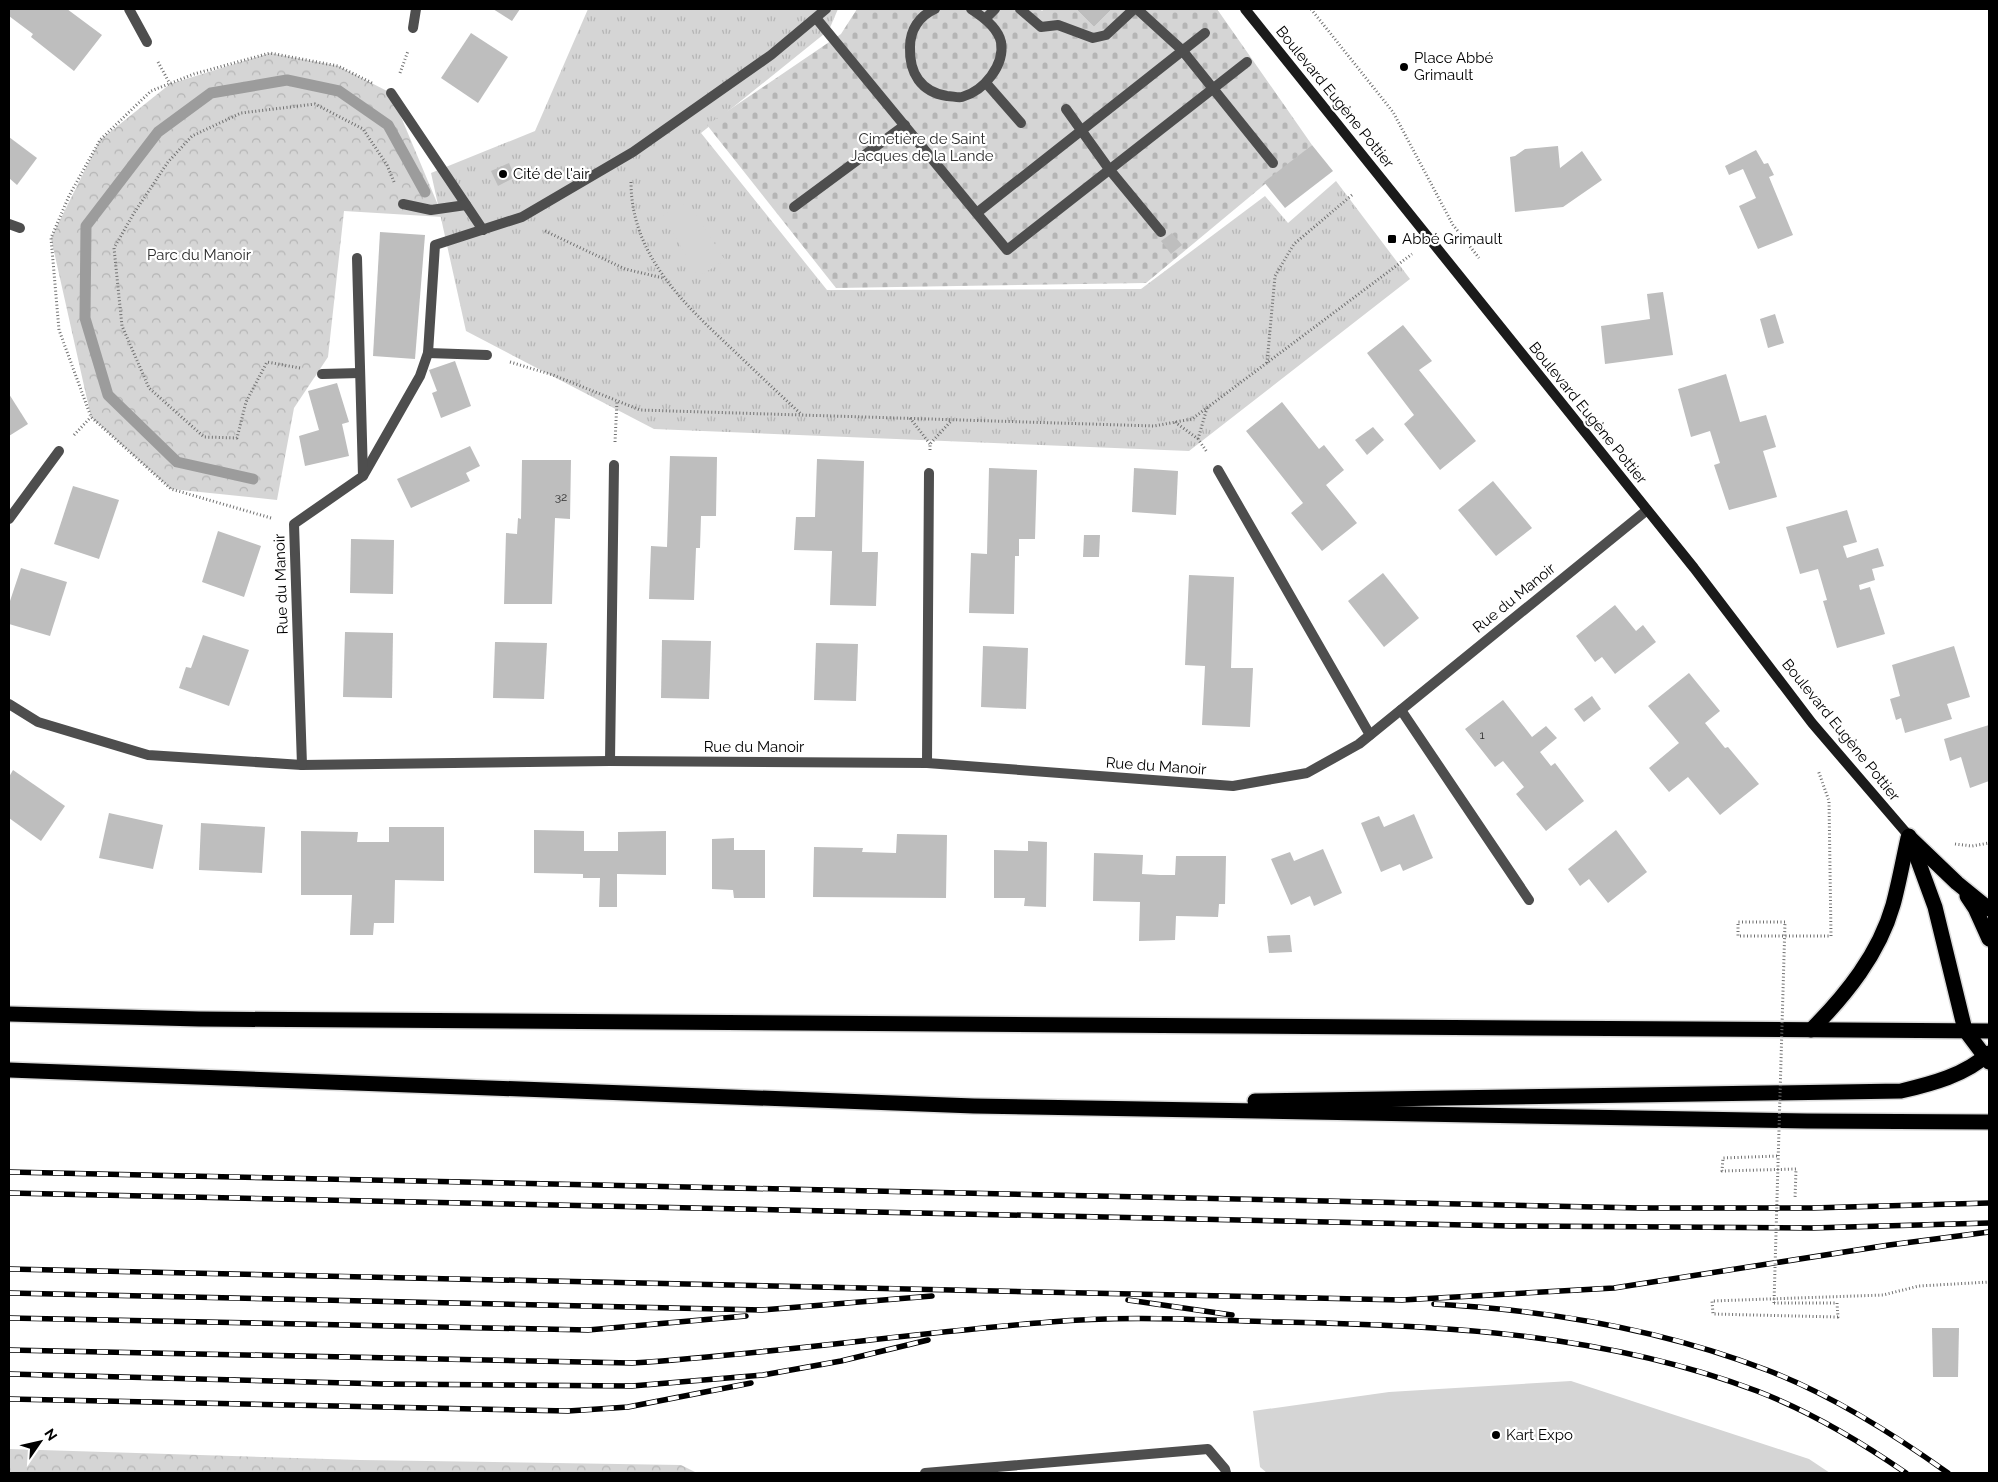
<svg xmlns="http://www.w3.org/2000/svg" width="1998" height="1482" viewBox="0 0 1998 1482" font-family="Raleway,sans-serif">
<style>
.grass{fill:url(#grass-tufts)}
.forest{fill:url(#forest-crowns)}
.cemetery{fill:url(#cemetery-stones)}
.pitch{fill:#d5d5d5}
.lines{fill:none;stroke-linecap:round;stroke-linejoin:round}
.stream{stroke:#9c9c9c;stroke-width:11}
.building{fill:#bebebe}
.highway-casing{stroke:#dbdbdb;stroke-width:18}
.path{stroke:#707070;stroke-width:3;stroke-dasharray:1 2.5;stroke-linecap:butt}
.lane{stroke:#4e4e4e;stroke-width:10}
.street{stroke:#4e4e4e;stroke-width:10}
.secondary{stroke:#1b1b1b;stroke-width:10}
.highway{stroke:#000;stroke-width:15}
.rail-casing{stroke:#000;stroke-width:5.5}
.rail{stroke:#fff;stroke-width:4;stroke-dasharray:11;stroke-linecap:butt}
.path-bridge{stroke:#707070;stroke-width:3;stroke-dasharray:1 2.5;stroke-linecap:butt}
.poi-dot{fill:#000;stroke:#fff;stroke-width:2}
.labels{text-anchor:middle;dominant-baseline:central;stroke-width:4.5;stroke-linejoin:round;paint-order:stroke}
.number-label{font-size:12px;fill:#303030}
.poi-label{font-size:15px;fill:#000;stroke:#fff;text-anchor:start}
.street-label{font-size:15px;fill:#000;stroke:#fff}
.park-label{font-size:15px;fill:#2c2c2c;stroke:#fff}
</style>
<defs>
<pattern id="grass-tufts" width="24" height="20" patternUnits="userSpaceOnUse" patternTransform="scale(1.25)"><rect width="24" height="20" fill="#d5d5d5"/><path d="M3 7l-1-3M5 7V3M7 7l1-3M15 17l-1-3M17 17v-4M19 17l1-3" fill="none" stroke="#b5b5b5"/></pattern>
<pattern id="forest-crowns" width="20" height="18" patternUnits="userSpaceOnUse" patternTransform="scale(1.25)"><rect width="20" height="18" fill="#d5d5d5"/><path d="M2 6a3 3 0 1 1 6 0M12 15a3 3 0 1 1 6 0" fill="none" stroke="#b5b5b5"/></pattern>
<pattern id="cemetery-stones" width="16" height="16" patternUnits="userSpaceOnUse" patternTransform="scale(1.25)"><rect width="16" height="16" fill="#d5d5d5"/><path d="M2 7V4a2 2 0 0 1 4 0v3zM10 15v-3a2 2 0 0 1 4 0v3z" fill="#b5b5b5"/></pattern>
</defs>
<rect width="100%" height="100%" fill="#fff"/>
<polygon class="grass" points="588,9 838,9 829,30 701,133 827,290 1141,289 1265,196 1288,223 1336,181 1410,279 1189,451 654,429 466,331 431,173 535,131"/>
<g class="forest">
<polygon points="270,53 338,66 391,93 443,217 344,211 328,357 294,408 277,500 171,489 91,417 51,238 100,140 170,84"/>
<polygon points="9,1449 360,1460 681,1465 697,1473 9,1473"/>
</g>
<polygon class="cemetery" points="857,9 1040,9 1042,11 1044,9 1076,9 1094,27 1112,9 1217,9 1312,145 1146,283 836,288 707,125 841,34"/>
<g class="pitch">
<polygon points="688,202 725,260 698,277 663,215"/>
<polygon points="1571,1381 1809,1459 1830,1473 1267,1473 1260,1467 1253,1411 1389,1392"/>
</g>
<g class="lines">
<polyline class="stream" points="253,479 177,462 108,395 85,318 86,226 158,132 211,93 287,80 339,91 388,125 425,192"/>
</g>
<g class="building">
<polygon points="9,9 67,9 102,35 74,71 31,37 33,34 9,16"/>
<polygon points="493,9 520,9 512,21"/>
<polygon points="1076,9 1112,9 1094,27"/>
<polygon points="471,33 508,57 478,103 441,78"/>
<polygon points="9,137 37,158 17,185 9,178"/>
<polygon points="1312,145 1333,171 1285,208 1264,182"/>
<polygon points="1558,146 1560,168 1582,151 1602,180 1563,207 1515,212 1510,157 1515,156 1525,149"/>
<polygon points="1756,150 1764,164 1768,163 1774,175 1769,177 1793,235 1758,249 1739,206 1756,198 1743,169 1729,175 1725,166"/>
<polygon points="509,163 515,177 498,186 491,171"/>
<polygon points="380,232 425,235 415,359 373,356"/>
<polygon points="1172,233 1182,245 1171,254 1161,241"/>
<polygon points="1663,292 1673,355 1605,364 1601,326 1650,319 1647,294"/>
<polygon points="1775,314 1784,343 1768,348 1760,319"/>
<polygon points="1403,325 1432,361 1419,370 1476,441 1440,470 1404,424 1414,415 1367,353"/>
<polygon points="455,361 471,406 441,418 432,393 437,391 429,370"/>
<polygon points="1726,374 1740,422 1766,415 1776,447 1763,451 1777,497 1729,510 1714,465 1720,463 1710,431 1691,437 1678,389"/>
<polygon points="337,383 349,422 342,424 349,456 305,466 299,436 319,430 308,391"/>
<polygon points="9,394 28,424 9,436"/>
<polygon points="1282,402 1319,449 1324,445 1344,470 1326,485 1357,523 1322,551 1291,513 1303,503 1246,431"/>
<polygon points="1373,427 1384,440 1367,455 1355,440"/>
<polygon points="470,446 480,466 466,473 470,481 411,508 397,479"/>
<polygon points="670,456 717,457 716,516 701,516 700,548 696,548 694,600 649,599 651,546 667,547"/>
<polygon points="817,459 864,461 862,552 878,552 876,606 830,605 832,551 794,550 796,517 815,517"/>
<polygon points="522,460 571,460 570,519 555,518 552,604 504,604 506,533 517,534 518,518 521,519"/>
<polygon points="989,468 1037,470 1035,539 1019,539 1019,556 1015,556 1014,614 969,613 971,553 987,554"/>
<polygon points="1134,468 1178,471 1176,515 1132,512"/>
<polygon points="1493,481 1532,528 1496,556 1458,510"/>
<polygon points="73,486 119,500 99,559 54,544"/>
<polygon points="1847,510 1857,542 1843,546 1847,558 1878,548 1884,566 1872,569 1875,580 1859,585 1860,590 1870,587 1885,634 1837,648 1823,601 1827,600 1818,569 1800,574 1786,527"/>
<polygon points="218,531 261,546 244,597 202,582"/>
<polygon points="1084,535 1100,535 1099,557 1083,557"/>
<polygon points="351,539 394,540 393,594 350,593"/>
<polygon points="21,568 67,582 50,636 9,624 9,604"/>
<polygon points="1383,573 1419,618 1384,647 1348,601"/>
<polygon points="1189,575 1234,577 1231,668 1253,668 1250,727 1202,725 1205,666 1185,665"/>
<polygon points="1615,605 1636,631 1643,625 1656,642 1615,674 1602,657 1595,662 1576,636"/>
<polygon points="345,632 393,633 392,698 343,697"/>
<polygon points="203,635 249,650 229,706 179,688 186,667 191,668"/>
<polygon points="662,640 711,641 709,699 661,698"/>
<polygon points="495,642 547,643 544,699 493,698"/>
<polygon points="816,643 858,644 856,701 814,700"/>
<polygon points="983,646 1028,648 1026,709 981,707"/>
<polygon points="1954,646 1970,697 1947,704 1952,719 1905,733 1901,718 1896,720 1890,699 1900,696 1892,665"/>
<polygon points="1689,673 1720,711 1705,723 1725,748 1728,747 1759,784 1720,815 1688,777 1669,792 1649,768 1679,743 1648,706"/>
<polygon points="1592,696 1601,709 1584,722 1574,709"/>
<polygon points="1503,700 1532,737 1546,726 1557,738 1540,752 1551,766 1555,763 1584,801 1546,831 1516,794 1524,787 1503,761 1495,767 1465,729"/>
<polygon points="1989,725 1989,781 1970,788 1961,757 1950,761 1944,739"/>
<polygon points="13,770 65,806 41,841 9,818 9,777"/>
<polygon points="109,813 163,825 153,869 99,858"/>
<polygon points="1414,814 1433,858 1403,871 1400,864 1381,872 1361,823 1379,816 1384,827"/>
<polygon points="201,823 265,827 262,873 199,870"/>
<polygon points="389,827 444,827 444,881 395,880 394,923 374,923 373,935 350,935 352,895 301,895 301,831 358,832 357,842 389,842"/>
<polygon points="534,830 584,831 584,851 618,851 618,832 666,831 666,875 617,874 617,907 599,907 600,878 583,878 583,874 534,873"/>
<polygon points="1616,830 1647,872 1608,903 1589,879 1580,886 1568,869"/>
<polygon points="897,834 947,835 946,898 813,897 814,847 863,848 862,852 896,853"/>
<polygon points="734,838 734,850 765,850 765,898 734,898 733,890 712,889 712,839"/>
<polygon points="1028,841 1047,842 1046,907 1024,906 1025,898 994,898 994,850 1028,851"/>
<polygon points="1323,849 1342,893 1314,906 1310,896 1291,905 1271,859 1290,852 1294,861"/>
<polygon points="1094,853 1143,855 1142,874 1160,875 1175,875 1176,856 1226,856 1225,904 1219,904 1218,917 1176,916 1175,940 1139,941 1140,902 1093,901"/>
<polygon points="1290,935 1292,952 1269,953 1267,936"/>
<polygon points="1932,1328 1959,1328 1958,1377 1933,1377"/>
</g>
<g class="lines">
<g class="highway-casing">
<g id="highway">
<polyline points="1909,836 1935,907 1965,1030 1989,1062"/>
<polyline points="1910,838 1957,883 1989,909"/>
<polyline points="1967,896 1975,908 1989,939"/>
<polyline points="9,1014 199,1019 1989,1031"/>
<path d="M1811,1030C1846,995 1879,954 1893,905C1899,883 1903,860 1908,838"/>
<polyline points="9,1070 974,1106 1807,1121 1989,1122"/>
<path d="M1255,1101L1901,1091C1931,1084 1966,1075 1989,1053"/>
</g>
</g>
<g class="path">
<polyline points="1311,9 1393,112 1453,225 1479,258"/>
<polyline points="158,62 170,84"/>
<polyline points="400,73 408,51"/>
<path d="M631,182C631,254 682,302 731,348C754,370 777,392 801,414"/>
<polyline points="545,231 625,269 663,278"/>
<polyline points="510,362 553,375 640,410 1154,426 1192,419 1412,254"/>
<polyline points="1267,363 1275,276 1294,244 1352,195"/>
<polyline points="300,368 267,362 246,402 237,438 204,437 149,388 122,326 114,248 134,213 168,162 192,136 241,113 315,104 363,129 387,165 394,182"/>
<polyline points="910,418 930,444"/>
<polyline points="1175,422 1198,439 1207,452"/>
<polyline points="74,435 91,417"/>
<polyline points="1198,439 1207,408"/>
<polyline points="615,442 617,401"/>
<polyline points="930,450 930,444 952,420"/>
<polyline points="271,518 171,489 91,417 59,330 51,238 69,196 100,140 151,91 194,74 270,53 338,66 372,83"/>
<polyline points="1955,844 1972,846 1989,843"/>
<polyline points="1785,922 1738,922 1738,936 1831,936 1829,801 1818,770"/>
<polyline points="1777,1156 1723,1158 1722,1171 1796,1169 1795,1199"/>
<polyline points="1774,1303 1837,1303 1838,1317 1713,1314 1712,1301 1883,1295 1919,1286 1989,1282"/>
</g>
<g class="lane">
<path d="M935,9C919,16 910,30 910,47C909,73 921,92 947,96C952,96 958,98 962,97C984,91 1005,65 1001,42C998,28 982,16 971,9"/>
<polyline points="1020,9 1041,27 1058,25 1093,38 1106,35 1134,9"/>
<polyline points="1137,9 1182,50 1273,163"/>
<polyline points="816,18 1007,250 1247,62"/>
<polyline points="986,18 995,9"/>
<polyline points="986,83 1021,123"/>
<polyline points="391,93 483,230"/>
<polyline points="1066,109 1109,169 1161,232"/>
<polyline points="403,204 431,210 466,205"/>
<polyline points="794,207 905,125"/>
<polyline points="978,212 1205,33"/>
<polyline points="428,353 487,355"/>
<polyline points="322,374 360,373"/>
<polyline points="363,476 420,376 428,353 435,245 522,217 633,152 771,55 826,9"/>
<polyline points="925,1473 1208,1449 1225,1469 1226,1473"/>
</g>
<g class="street">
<polyline points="129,9 147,42"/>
<polyline points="413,28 416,9"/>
<polyline points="9,224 20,228"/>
<polyline points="1218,470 1370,735"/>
<polyline points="9,519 59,451"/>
<polyline points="9,704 38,722 148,755 302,765 610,761 927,763 1233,786 1307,773 1359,744 1647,510"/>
<polyline points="1401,710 1529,900"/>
<polyline points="610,761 614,465"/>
<polyline points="927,763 929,473"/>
<polyline points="302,765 294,524 363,476 357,258"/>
</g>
<polyline class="secondary" points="1245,9 1694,568 1812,723 1909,836"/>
<use href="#highway" class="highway"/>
<g class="rail-casing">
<g id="rail">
<polyline points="9,1172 1641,1208 1812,1208 1989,1203"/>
<polyline points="9,1193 1512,1226 1812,1228 1989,1223"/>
<polyline points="9,1269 1402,1300 1614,1288 1889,1245 1989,1232"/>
<polyline points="9,1293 762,1310 932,1296"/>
<polyline points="1128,1300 1232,1315"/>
<path d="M1434,1304C1549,1310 1660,1329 1767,1370C1832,1395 1892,1433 1948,1473"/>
<polyline points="9,1318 588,1330 746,1316"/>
<path d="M9,1350L632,1363C772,1354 910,1333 1050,1322C1126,1315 1203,1320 1279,1322C1441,1325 1604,1333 1757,1391C1809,1411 1860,1441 1906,1473"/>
<polyline points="9,1374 385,1384 632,1386 763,1375 841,1361 928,1340"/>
<polyline points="9,1399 568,1411 628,1407 751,1383"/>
</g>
</g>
<use href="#rail" class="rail"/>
<polyline class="path-bridge" points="1774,1303 1785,922"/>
</g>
<g class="poi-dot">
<circle cx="1404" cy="67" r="5"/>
<circle cx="503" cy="174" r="5"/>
<rect x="1387" y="234" width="10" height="10" rx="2.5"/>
<circle cx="1496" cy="1435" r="5"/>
</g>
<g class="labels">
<g class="number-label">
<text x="561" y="497">32</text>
<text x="1482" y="735">1</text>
</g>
<g class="poi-label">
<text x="1414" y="58">Place Abbé<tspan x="1414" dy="17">Grimault</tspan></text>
<text x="513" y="174">Cité de l'air</text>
<text x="1402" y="239">Abbé Grimault</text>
<text x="1506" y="1435">Kart Expo</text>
</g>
<g class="street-label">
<text transform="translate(1335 97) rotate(51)">Boulevard Eugène Pottier</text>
<text transform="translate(1588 413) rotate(51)">Boulevard Eugène Pottier</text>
<text transform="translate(281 584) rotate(-92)">Rue du Manoir</text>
<text transform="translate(1514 598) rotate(-39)">Rue du Manoir</text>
<text transform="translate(1841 730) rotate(51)">Boulevard Eugène Pottier</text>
<text x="754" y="747">Rue du Manoir</text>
<text transform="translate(1156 766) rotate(4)">Rue du Manoir</text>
</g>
<g class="park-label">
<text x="922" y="139">Cimetière de Saint<tspan x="922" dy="17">Jacques de la Lande</tspan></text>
<text x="199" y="255">Parc du Manoir</text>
</g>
</g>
<rect width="1998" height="1482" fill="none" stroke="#000000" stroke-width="20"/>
<g transform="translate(40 1442) rotate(56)" stroke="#ffffff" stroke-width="4" paint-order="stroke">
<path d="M0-4L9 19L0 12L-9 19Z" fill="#000000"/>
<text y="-8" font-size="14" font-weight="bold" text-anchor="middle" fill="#000000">N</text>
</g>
</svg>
